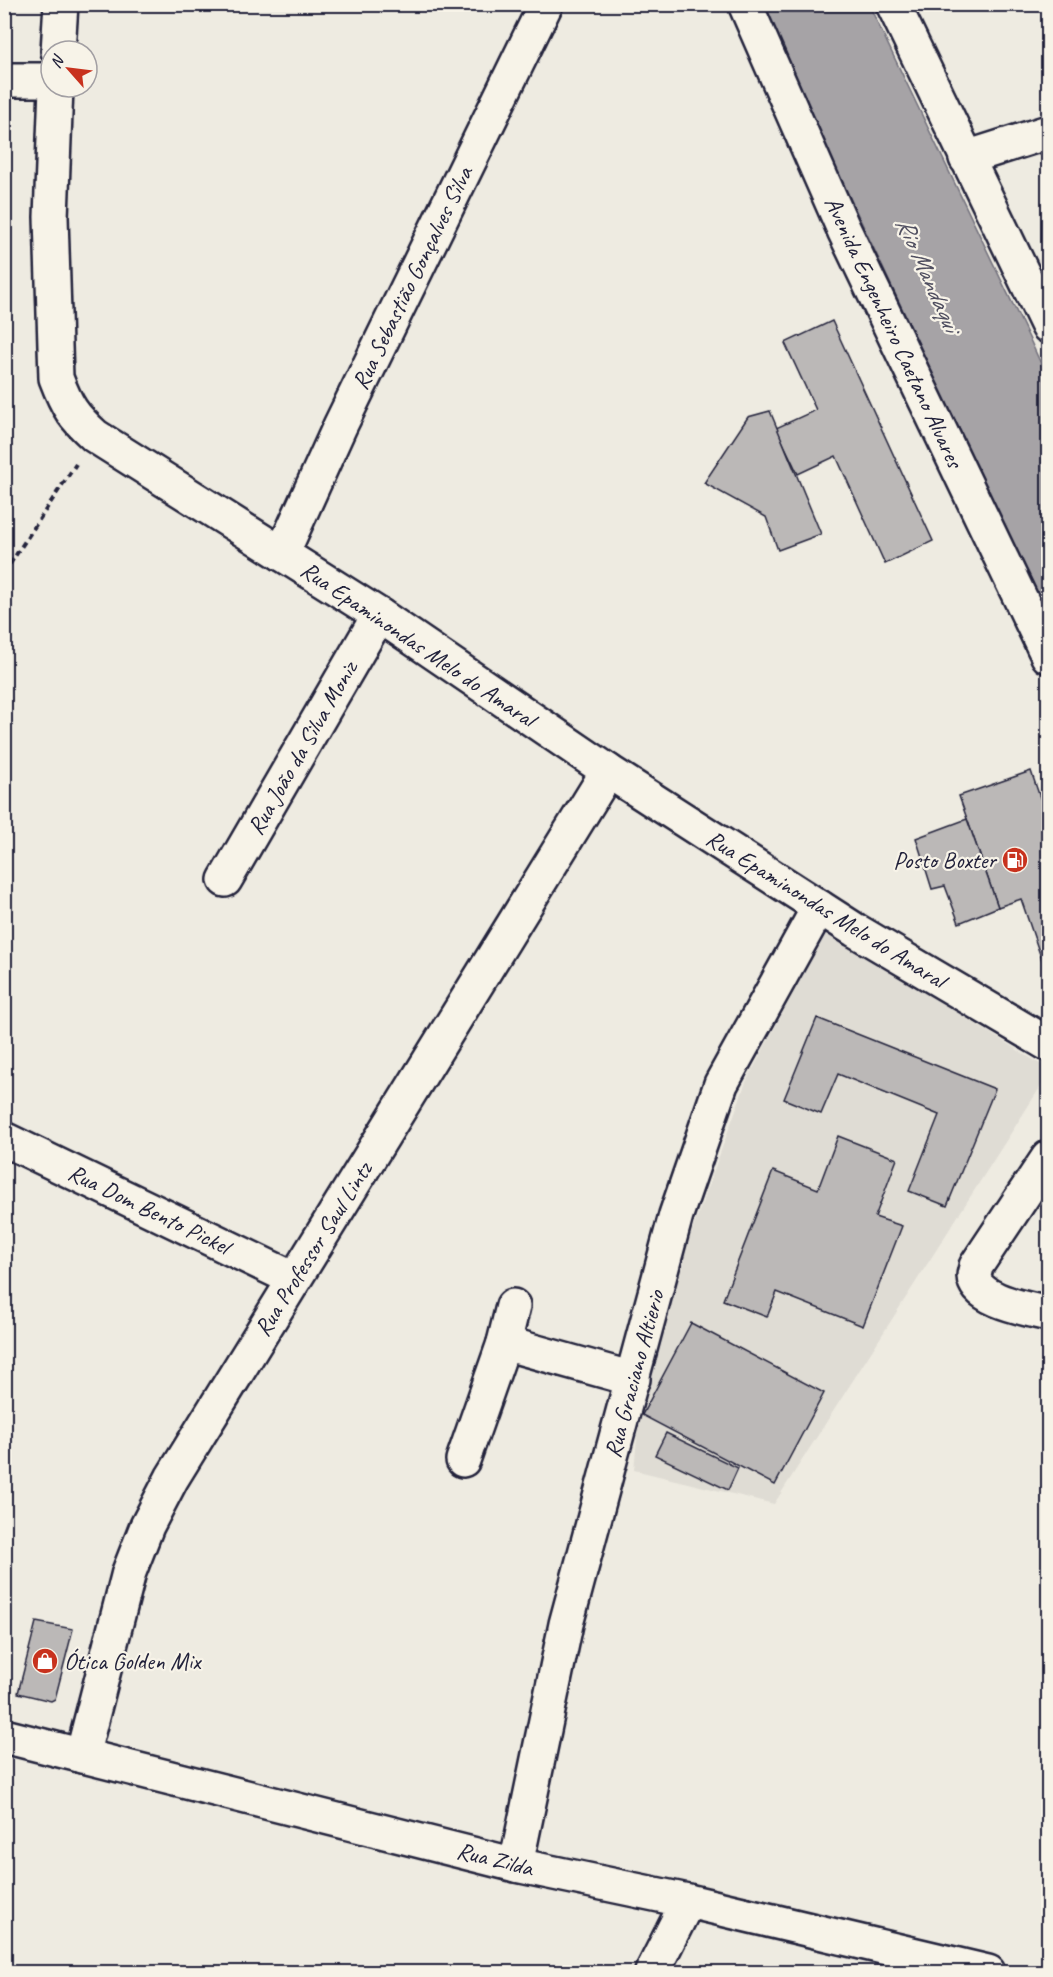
<svg xmlns="http://www.w3.org/2000/svg" width="1053" height="1977" viewBox="0 0 1053 1977" font-family="Caveat,sans-serif">
<style>
.built{fill:#dfdcd4}
.water{fill:#a6a3a6;stroke:#716f7b;stroke-width:1.5}
.building{fill:#bbb8b7;stroke:#22223b;stroke-width:1.5}
.lines{fill:none;stroke-linecap:round;stroke-linejoin:round}
.street-casing{stroke:#22223b;stroke-width:38}
.secondary-casing{stroke:#22223b;stroke-width:38}
.primary-casing{stroke:#22223b;stroke-width:38}
.path{stroke:#22223b;stroke-width:4;stroke-dasharray:6 4.5;stroke-linecap:butt}
.street{stroke:#f7f3e8;stroke-width:33}
.secondary{stroke:#f7f3e8;stroke-width:33}
.primary{stroke:#f7f3e8;stroke-width:33}
.labels{text-anchor:middle;dominant-baseline:central;stroke-width:4.5;stroke-linejoin:round;paint-order:stroke}
.street-label{font-size:24px;fill:#22223b;stroke:#f7f3e8}
.poi-label{font-size:24px;fill:#22223b;stroke:#f7f3e8;text-anchor:end}
.water-label{font-size:26px;font-style:italic;fill:#504f60;stroke:#f7f3e8}
</style>
<rect width="100%" height="100%" fill="#eeebe1"/>
<filter id="ink" filterUnits="userSpaceOnUse"><feTurbulence type="fractalNoise" baseFrequency=".0167" numOctaves="2"/><feDisplacementMap in="SourceGraphic" scale="12" xChannelSelector="R" yChannelSelector="G"/><feConvolveMatrix kernelMatrix="1 2 1 2 8 2 1 2 1" color-interpolation-filters="sRGB"/></filter>
<g filter="url(#ink)">
<polygon class="built" points="826,931 1048,1069 1048,1075 774,1504 634,1470 639,1417 685,1250 746,1082"/>
<polygon class="water" points="759,5 869,5 1031,342 1048,379 1048,618"/>
<g class="building">
<polygon points="832,321 933,541 885,564 836,456 798,474 776,428 816,410 785,343"/>
<polygon points="770,411 821,534 778,550 766,517 704,483 748,417"/>
<polygon points="1031,771 1048,821 1048,971 1046,972 1021,899 998,907 959,796"/>
<polygon points="967,819 998,907 959,923 945,886 932,889 916,838"/>
<polygon points="817,1018 995,1089 947,1206 909,1191 939,1115 838,1074 821,1114 784,1099"/>
<polygon points="838,1136 897,1159 875,1217 902,1226 863,1326 777,1292 767,1317 723,1300 773,1171 818,1189"/>
<polygon points="691,1323 824,1393 775,1485 642,1415"/>
<polygon points="666,1433 738,1468 728,1490 655,1455"/>
<polygon points="36,1622 73,1629 55,1699 51,1701 18,1693"/>
</g>
<g class="lines">
<g class="street-casing">
<g id="street">
<polyline points="4,80 51,80"/>
<polyline points="966,158 1048,132"/>
<polyline points="282,554 340,426 546,4"/>
<polyline points="225,880 379,615"/>
<polyline points="4,1139 294,1279"/>
<path d="M1048,1158L976,1266C976,1269 974,1273 974,1276C975,1301 1030,1309 1048,1314"/>
<polyline points="504,1343 633,1379"/>
<polyline points="463,1460 504,1343 513,1306"/>
<polyline points="82,1756 129,1572 147,1526 172,1478 608,771"/>
<polyline points="516,1865 566,1624 676,1215 721,1084 819,907"/>
<polyline points="652,1972 688,1901"/>
</g>
</g>
<g class="secondary-casing">
<g id="secondary">
<polyline points="58,51 61,4"/>
<path d="M56,87L51,217L56,378C67,407 73,416 95,436L379,615L608,771L855,930L1048,1044"/>
<polyline points="4,1736 516,1865 688,1901 988,1972"/>
</g>
</g>
<g class="primary-casing">
<g id="primary">
<polyline points="745,4 844,230 1048,656"/>
<polyline points="893,4 1048,326"/>
</g>
</g>
<polyline class="path" points="4,573 76,464"/>
<use href="#street" class="street"/>
<use href="#secondary" class="secondary"/>
<use href="#primary" class="primary"/>
</g>
</g>
<defs>
<g id="fuel-disc" transform="scale(1.35)"><circle r="9.5" fill="#c8321e" stroke="#f7f3e8"/><path d="M-5.5-6h7V0h2V4h1.3V-2.5L3-4.5l.8-.8L6-3V5H2.5V1h-1V6h-7ZM-4.2-4.7v3.2H.2V-4.7Z" fill="#fff"/></g>
<g id="shop-disc" transform="scale(1.35)"><circle r="9.5" fill="#c8321e" stroke="#f7f3e8"/><path d="M-5-2.5h2.3a2.7 3.5 0 0 1 5.4 0H5L5.5 6h-11ZM-1.5-2.5h3a1.5 2.3 0 0 0-3 0Z" fill="#fff"/></g>
</defs>
<g fill-rule="evenodd">
<use href="#fuel-disc" x="1015" y="860"/>
<use href="#shop-disc" x="45" y="1661"/>
</g>
<g class="labels">
<g class="street-label">
<text transform="translate(412 278) rotate(-64)">Rua Sebastião Gonçalves Silva</text>
<text transform="translate(894 332) rotate(65)">Avenida Engenheiro Caetano Alvares</text>
<text transform="translate(418 644) rotate(34)">Rua Epaminondas Melo do Amaral</text>
<text transform="translate(302 748) rotate(-60)">Rua João da Silva Moniz</text>
<text transform="translate(826 909) rotate(32)">Rua Epaminondas Melo do Amaral</text>
<text transform="translate(149 1209) rotate(26)">Rua Dom Bento Pickel</text>
<text transform="translate(313 1249) rotate(-58)">Rua Professor Saul Lintz</text>
<text transform="translate(634 1374) rotate(-75)">Rua Graciano Altierio</text>
<text transform="translate(495 1859) rotate(14)">Rua Zilda</text>
</g>
<g class="poi-label">
<text x="996" y="860">Posto Boxter</text>
<text x="64" y="1661" text-anchor="start">Ótica Golden Mix</text>
</g>
<g class="water-label">
<text transform="translate(928 274) rotate(66)">Rio Mandaqui</text>
</g>
</g>
<rect width="1053" height="1977" fill="none" stroke="#f7f3e8" stroke-width="24"/>
<rect x="12" y="12" width="1029" height="1953" fill="none" stroke="#22223b" stroke-width="2" filter="url(#ink)"/>
<g transform="translate(69 69) rotate(298)"><circle r="28" fill="#f7f3e8" stroke="#a29fa3" stroke-width="1.5"/>
<path d="M0-4.5L10 22L0 15L-10 22Z" fill="#c8321e"/>
<text y="-9" font-size="16" font-weight="bold" text-anchor="middle" fill="#22223b">N</text>
</g>
</svg>
